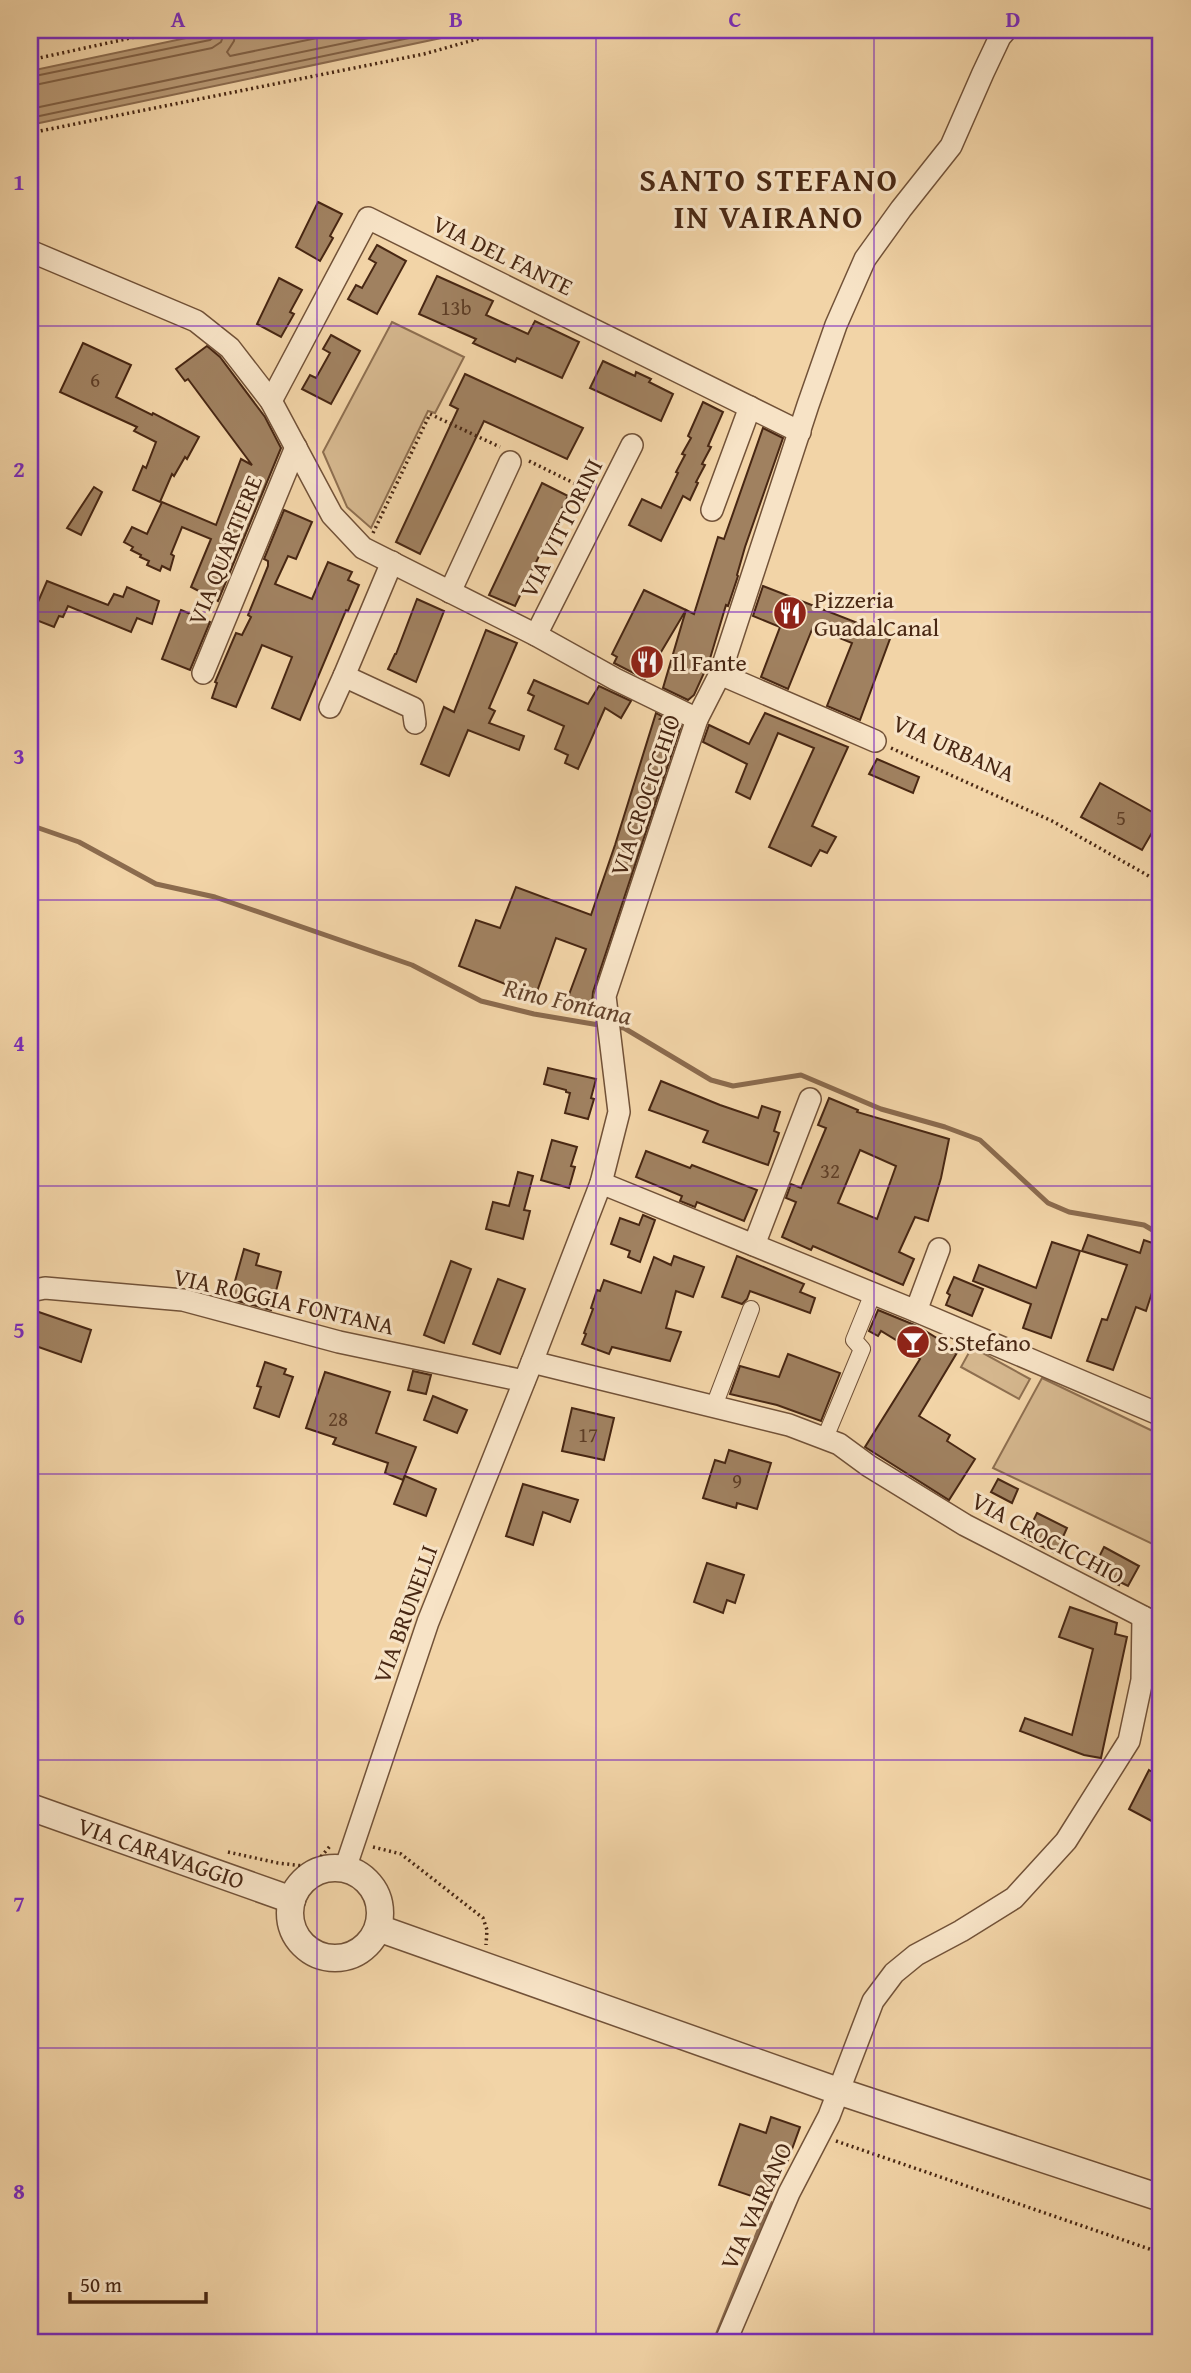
<svg xmlns="http://www.w3.org/2000/svg" width="1191" height="2373" viewBox="0 0 1191 2373" font-family="'Gentium Book Plus',serif">
<style>
.green{fill:#d5b78e;stroke:#8e6f50;stroke-width:2}
.water{fill:#b89975;stroke:#8b6b4e;stroke-width:2}
.lines{fill:none;stroke-linecap:round;stroke-linejoin:round}
.shore{stroke:#806044;stroke-width:2}
.stream{stroke:#8b6b4e;stroke-width:5}
.building{fill:#a08160;stroke:#482713;stroke-width:2;fill-rule:evenodd}
.pedestrian-casing{stroke:#725238;stroke-width:18}
.minor-casing{stroke:#725238;stroke-width:24}
.tertiary-casing{stroke:#725238;stroke-width:29}
.path{stroke:#482713;stroke-width:3.5;stroke-dasharray:2 3.5;stroke-linecap:butt}
.pedestrian{stroke:#f7e3c6;stroke-width:16}
.minor{stroke:#f7e3c6;stroke-width:21}
.tertiary{stroke:#f7e3c6;stroke-width:26}
.grid{fill:none;stroke:#7b2cbf;stroke-width:2;stroke-opacity:0.55}
.labels{text-anchor:middle;dominant-baseline:central;stroke-width:6;stroke-linejoin:round;paint-order:stroke}
.number-label{font-size:21px;fill:#5e3e26}
.street-label{font-size:24px;fill:#482713;stroke:#f7e3c6}
.poi-label{font-size:24px;fill:#482713;stroke:#f7e3c6;text-anchor:start}
.water-label{font-size:26px;font-style:italic;fill:#64442c;stroke:#f7e3c6}
.district-label{font-size:32px;font-weight:bold;letter-spacing:2px;fill:#482713;stroke:#f7e3c6}
.neatline{fill:none;stroke:#7b2cbf;stroke-width:2.5}
.grid-label{font-size:23px;text-anchor:middle;font-weight:bold;fill:#7b2cbf}
</style>
<rect width="100%" height="100%" fill="#f2d4a7"/>
<filter id="stains"><feTurbulence type="fractalNoise" baseFrequency=".00286" numOctaves="4"/><feColorMatrix values="0 0 0 0 .2 0 0 0 0 .09 0 0 0 0 .02 0 0 0 .5 -.17"/></filter>
<radialGradient id="worn" r=".72"><stop offset=".6" stop-color="#630" stop-opacity="0"/><stop offset="1" stop-color="#630" stop-opacity=".3"/></radialGradient>
<g class="green">
<polygon points="392,322 464,357 435,413 428,411 371,528 347,507 323,452"/>
<polygon points="972,1347 1030,1379 1019,1399 961,1367"/>
<polygon points="1042,1378 1161,1435 1161,1548 993,1468"/>
</g>
<polygon class="water" points="224,30 479,30 30,125 30,71"/>
<g class="lines">
<g class="shore">
<polyline points="235,30 234,41 227,52 230,56 356,30"/>
<polyline points="30,77 210,40 215,36 216,30"/>
<polyline points="30,86 212,48 221,42 225,30"/>
<polyline points="30,109 407,30"/>
<polyline points="30,118 447,30"/>
</g>
<g class="stream">
<polyline points="30,825 79,842 156,884 215,897 412,965 481,1001 534,1014 605,1026"/>
<polyline points="615,1027 624,1028 711,1080 733,1086 801,1075 881,1109 945,1127 980,1140 1048,1203 1069,1212 1144,1225 1161,1235"/>
<polyline points="714,2343 770,2203"/>
</g>
</g>
<g class="building">
<polygon points="318,202 342,214 330,236 333,238 320,261 296,247"/>
<polygon points="377,245 406,261 377,314 348,299 356,285 362,288 376,263 369,259"/>
<polygon points="437,276 493,301 486,315 528,334 535,321 579,342 562,378 517,358 515,362 473,343 476,339 419,314"/>
<polygon points="279,278 302,290 290,312 294,314 281,337 257,324"/>
<polygon points="331,335 360,351 331,404 302,389 310,375 316,378 330,353 323,349"/>
<polygon points="83,343 131,365 116,397 152,415 153,413 199,437 187,459 185,457 174,476 172,474 160,502 133,490 143,466 146,468 156,442 134,431 137,427 60,392"/>
<polygon points="207,346 220,357 265,417 281,448 218,601 191,587 211,539 182,527 171,554 174,556 170,570 162,566 160,571 147,565 149,561 140,557 141,555 131,550 133,547 124,542 132,527 147,534 162,502 216,525 241,459 252,465 188,379 185,381 176,369"/>
<polygon points="603,361 635,376 636,372 651,379 649,382 673,394 661,421 590,388"/>
<polygon points="465,374 583,428 567,459 484,421 420,554 396,542 458,409 450,405"/>
<polygon points="703,402 723,412 708,446 711,447 702,464 705,465 696,482 698,483 690,500 683,496 661,541 629,525 642,499 661,508 678,473 676,472 685,455 682,454 691,438 688,436"/>
<polygon points="763,428 783,438 745,547 737,575 738,576 728,606 726,605 709,662 694,695 688,700 663,688 686,610 694,614 718,537 724,539"/>
<polygon points="542,483 568,496 515,606 489,595"/>
<polygon points="94,487 102,492 81,535 67,528"/>
<polygon points="284,510 312,522 296,559 288,556 275,584 312,599 328,562 352,572 348,580 359,585 348,611 346,610 300,720 272,708 292,657 262,645 236,707 212,698 217,683 215,682 236,633 242,635 251,617 248,615 268,566 268,561 264,559"/>
<polygon points="47,581 108,605 114,594 123,597 127,587 159,601 152,624 137,618 131,632 68,606 63,617 59,616 54,627 31,618"/>
<polygon points="763,586 891,636 860,720 827,706 852,643 813,627 788,689 761,677 780,627 753,616"/>
<polygon points="644,590 686,610 645,679 614,663 617,657 612,654"/>
<polygon points="417,599 444,611 416,682 388,669 395,654 396,654"/>
<polygon points="181,610 210,622 190,670 162,659"/>
<polygon points="486,630 517,643 489,708 495,711 489,723 524,736 519,750 468,730 449,776 421,764 444,707 454,712"/>
<polygon points="534,680 588,704 599,686 631,701 621,718 605,708 578,769 565,763 568,755 555,749 564,726 528,710 534,696 528,693"/>
<polygon points="656,713 663,717 660,719 681,726 593,992 591,1015 564,1008 586,949 556,938 534,1000 506,991 508,985 459,966 476,920 500,928 516,887 591,915 615,845"/>
<polygon points="765,713 848,747 812,826 836,837 827,853 820,850 811,866 769,847 814,748 778,733 750,799 736,792 747,764 703,742 709,725 749,744"/>
<polygon points="877,759 919,777 913,793 869,774"/>
<polygon points="1100,783 1161,817 1142,850 1081,817"/>
<polygon points="548,1068 596,1079 591,1098 594,1099 588,1119 565,1113 570,1093 566,1092 566,1090 544,1084"/>
<polygon points="661,1081 720,1105 758,1118 762,1106 780,1112 774,1131 779,1133 768,1165 703,1142 708,1131 649,1110"/>
<path d="M829,1098L858,1110L857,1112L949,1139L941,1178L928,1221L915,1217L899,1252L914,1259L903,1285L813,1246L811,1250L782,1237L796,1202L786,1198L791,1184L801,1188L826,1128L818,1125ZM860,1150L896,1166L877,1219L838,1203Z"/>
<polygon points="552,1140 577,1147 571,1166 575,1167 569,1188 541,1180"/>
<polygon points="646,1151 690,1168 692,1165 757,1190 744,1221 697,1202 695,1207 680,1201 682,1196 636,1177"/>
<polygon points="518,1172 533,1176 524,1210 530,1211 523,1239 486,1229 493,1202 509,1206"/>
<polygon points="643,1215 655,1220 640,1262 628,1257 630,1251 611,1244 620,1218 639,1225"/>
<polygon points="1088,1235 1140,1253 1144,1240 1161,1246 1161,1265 1146,1311 1136,1307 1113,1370 1087,1361 1102,1319 1107,1320 1127,1265 1082,1251"/>
<polygon points="1052,1242 1080,1251 1051,1338 1023,1328 1031,1304 973,1281 979,1265 1036,1288"/>
<polygon points="244,1249 259,1254 256,1265 281,1272 271,1310 230,1299"/>
<polygon points="674,1256 704,1267 693,1297 676,1291 666,1328 681,1332 670,1361 612,1347 609,1354 582,1344 586,1334 584,1333 593,1309 591,1308 597,1290 600,1291 604,1280 641,1293 654,1257 671,1265"/>
<polygon points="737,1256 804,1284 800,1292 815,1298 810,1313 750,1291 747,1299 742,1304 722,1297"/>
<polygon points="451,1261 471,1269 444,1343 424,1335"/>
<polygon points="954,1277 983,1289 972,1316 946,1305 950,1295 947,1293"/>
<polygon points="498,1279 525,1289 500,1354 473,1344"/>
<polygon points="30,1309 91,1330 81,1362 30,1344"/>
<polygon points="878,1310 917,1326 958,1351 919,1416 950,1435 947,1441 975,1459 949,1500 865,1447 920,1359 907,1351 909,1348 881,1331 878,1336 869,1331"/>
<polygon points="788,1354 840,1373 821,1421 777,1405 730,1394 740,1366 779,1377"/>
<polygon points="265,1362 286,1369 284,1374 293,1377 279,1417 254,1408 261,1387 257,1386"/>
<polygon points="413,1371 431,1375 426,1394 408,1390"/>
<polygon points="325,1372 390,1392 376,1433 416,1447 403,1480 385,1473 388,1463 333,1444 336,1438 306,1428"/>
<polygon points="433,1396 467,1410 457,1433 424,1420"/>
<polygon points="572,1408 614,1418 604,1460 562,1451"/>
<polygon points="729,1450 771,1463 757,1509 737,1503 736,1508 703,1498 715,1460 725,1463"/>
<polygon points="405,1476 436,1489 426,1516 394,1504"/>
<polygon points="998,1479 1018,1489 1012,1503 991,1492"/>
<polygon points="523,1484 578,1500 570,1522 543,1512 533,1545 506,1536"/>
<polygon points="1037,1513 1067,1528 1062,1539 1066,1541 1059,1555 1025,1538"/>
<polygon points="1104,1547 1139,1566 1128,1586 1120,1582 1119,1585 1092,1571"/>
<polygon points="707,1563 744,1575 735,1603 727,1600 723,1613 694,1602"/>
<polygon points="1070,1607 1117,1623 1115,1634 1127,1637 1101,1758 1084,1755 1020,1731 1025,1718 1072,1735 1093,1649 1059,1637"/>
<polygon points="1149,1770 1161,1777 1161,1826 1129,1809"/>
<polygon points="771,2117 800,2127 787,2163 782,2161 769,2202 719,2185 740,2124 766,2133"/>
</g>
<g class="lines">
<g class="pedestrian-casing">
<g id="pedestrian">
<polyline points="714,1406 751,1309"/>
<polyline points="825,1438 862,1349 854,1340 873,1293"/>
</g>
</g>
<g class="minor-casing">
<g id="minor">
<polyline points="30,251 196,321 230,348 271,401 332,515 363,548 536,635 615,679 697,719"/>
<polyline points="271,401 368,218 800,432"/>
<polyline points="712,510 750,407"/>
<polyline points="392,562 344,676 413,708 415,723"/>
<polyline points="450,592 510,462"/>
<polyline points="536,635 632,445"/>
<polyline points="203,673 296,447"/>
<polyline points="720,674 875,741"/>
<polyline points="330,707 344,676"/>
<polyline points="601,1183 916,1311 1161,1415"/>
<polyline points="754,1245 810,1099"/>
<polyline points="30,1291 45,1288 183,1300 339,1342 524,1381"/>
<polyline points="916,1311 939,1249"/>
<polyline points="532,1362 789,1425 839,1444 869,1466 965,1525 1161,1626"/>
<polyline points="345,1869 428,1622 532,1362 601,1183 619,1112 605,996 697,719 720,674 808,405 836,325 865,259 901,209 951,146 983,73 1000,37 1006,30"/>
<polyline points="725,2343 789,2193 829,2116 873,2001 894,1973 916,1955 961,1931 1014,1898 1066,1841 1129,1741 1142,1680 1143,1617"/>
</g>
</g>
<g class="tertiary-casing">
<g id="tertiary">
<polyline points="30,1807 292,1900"/>
<circle cx="335" cy="1913" r="45"/>
<polyline points="378,1928 838,2091 1161,2198"/>
</g>
</g>
<g class="path">
<polyline points="30,60 167,30"/>
<polyline points="30,133 424,54 509,30"/>
<polyline points="529,461 588,490"/>
<polyline points="373,533 430,414 500,447"/>
<polyline points="891,748 1052,821 1161,883"/>
<polyline points="373,1847 401,1854 483,1918 487,1930 486,1945"/>
<polyline points="228,1852 278,1863 312,1867 331,1845"/>
<polyline points="836,2141 1161,2253"/>
</g>
<use href="#pedestrian" class="pedestrian"/>
<use href="#minor" class="minor"/>
<use href="#tertiary" class="tertiary"/>
</g>
<path class="grid" d="M317,30V2343M596,30V2343M874,30V2343M30,326H1161M30,612H1161M30,900H1161M30,1186H1161M30,1474H1161M30,1760H1161M30,2048H1161"/>
<defs>
<g id="restaurant-disc" transform="scale(1.75)"><circle r="9.5" fill="#8f2418" stroke="#f7e3c6"/><path d="M-5-6h1v4h1v-4h1v4h1v-4h1v5L-1.5 .5V6h-2V.5L-5-1ZM5-6V6H3V1.5H1.5Q1.5-4 5-6Z" fill="#fff"/></g>
<g id="bar-disc" transform="scale(1.75)"><circle r="9.5" fill="#8f2418" stroke="#f7e3c6"/><path d="M-6-5H6L.8 .8V4.5H3.5V6h-7V4.5H-.8V.8Z" fill="#fff"/></g>
</defs>
<g fill-rule="evenodd">
<use href="#restaurant-disc" x="790" y="613"/>
<use href="#restaurant-disc" x="647" y="662"/>
<use href="#bar-disc" x="913" y="1342"/>
</g>
<g class="labels">
<g class="number-label">
<text x="456" y="307">13b</text>
<text x="95" y="379">6</text>
<text x="1121" y="817">5</text>
<text x="830" y="1170">32</text>
<text x="338" y="1418">28</text>
<text x="588" y="1434">17</text>
<text x="737" y="1480">9</text>
</g>
<g class="street-label">
<text transform="translate(503 255) rotate(26)">VIA DEL FANTE</text>
<text transform="translate(561 528) rotate(-63)">VIA VITTORINI</text>
<text transform="translate(225 550) rotate(-68)">VIA QUARTIERE</text>
<text transform="translate(954 748) rotate(24)">VIA URBANA</text>
<text transform="translate(645 795) rotate(-71)">VIA CROCICCHIO</text>
<text transform="translate(284 1301) rotate(13)">VIA ROGGIA FONTANA</text>
<text transform="translate(1048 1538) rotate(28)">VIA CROCICCHIO</text>
<text transform="translate(405 1614) rotate(-70)">VIA BRUNELLI</text>
<text transform="translate(161 1853) rotate(19)">VIA CARAVAGGIO</text>
<text transform="translate(756 2206) rotate(-65)">VIA VAIRANO</text>
</g>
<g class="poi-label">
<text x="814" y="599">Pizzeria<tspan x="814" dy="28">GuadalCanal</tspan></text>
<text x="672" y="662">Il Fante</text>
<text x="937" y="1342">S.Stefano</text>
</g>
<g class="water-label">
<text transform="translate(568 1001) rotate(13)">Rino Fontana</text>
</g>
<g class="district-label">
<text x="769" y="179">SANTO STEFANO<tspan x="769" dy="37">IN VAIRANO</tspan></text>
</g>
</g>
<rect width="1191" height="2373" fill="none" stroke="#f2d4a7" stroke-width="77"/>
<path d="M70 2292v10h136v-10" fill="none" stroke="#482713" stroke-width="3.5"/>
<text x="80" y="2292" font-size="21" fill="#482713" stroke="#f7e3c6" stroke-width="5" paint-order="stroke">50 m</text>
<rect x="38" y="38" width="1114" height="2296" class="neatline"/>
<g class="grid-label">
<text x="178" y="27">A</text>
<text x="456" y="27">B</text>
<text x="735" y="27">C</text>
<text x="1013" y="27">D</text>
<text x="19" y="190">1</text>
<text x="19" y="477">2</text>
<text x="19" y="764">3</text>
<text x="19" y="1051">4</text>
<text x="19" y="1338">5</text>
<text x="19" y="1625">6</text>
<text x="19" y="1912">7</text>
<text x="19" y="2199">8</text>
</g>
<rect width="100%" height="100%" filter="url(#stains)"/>
<rect width="100%" height="100%" fill="url(#worn)"/>
</svg>
